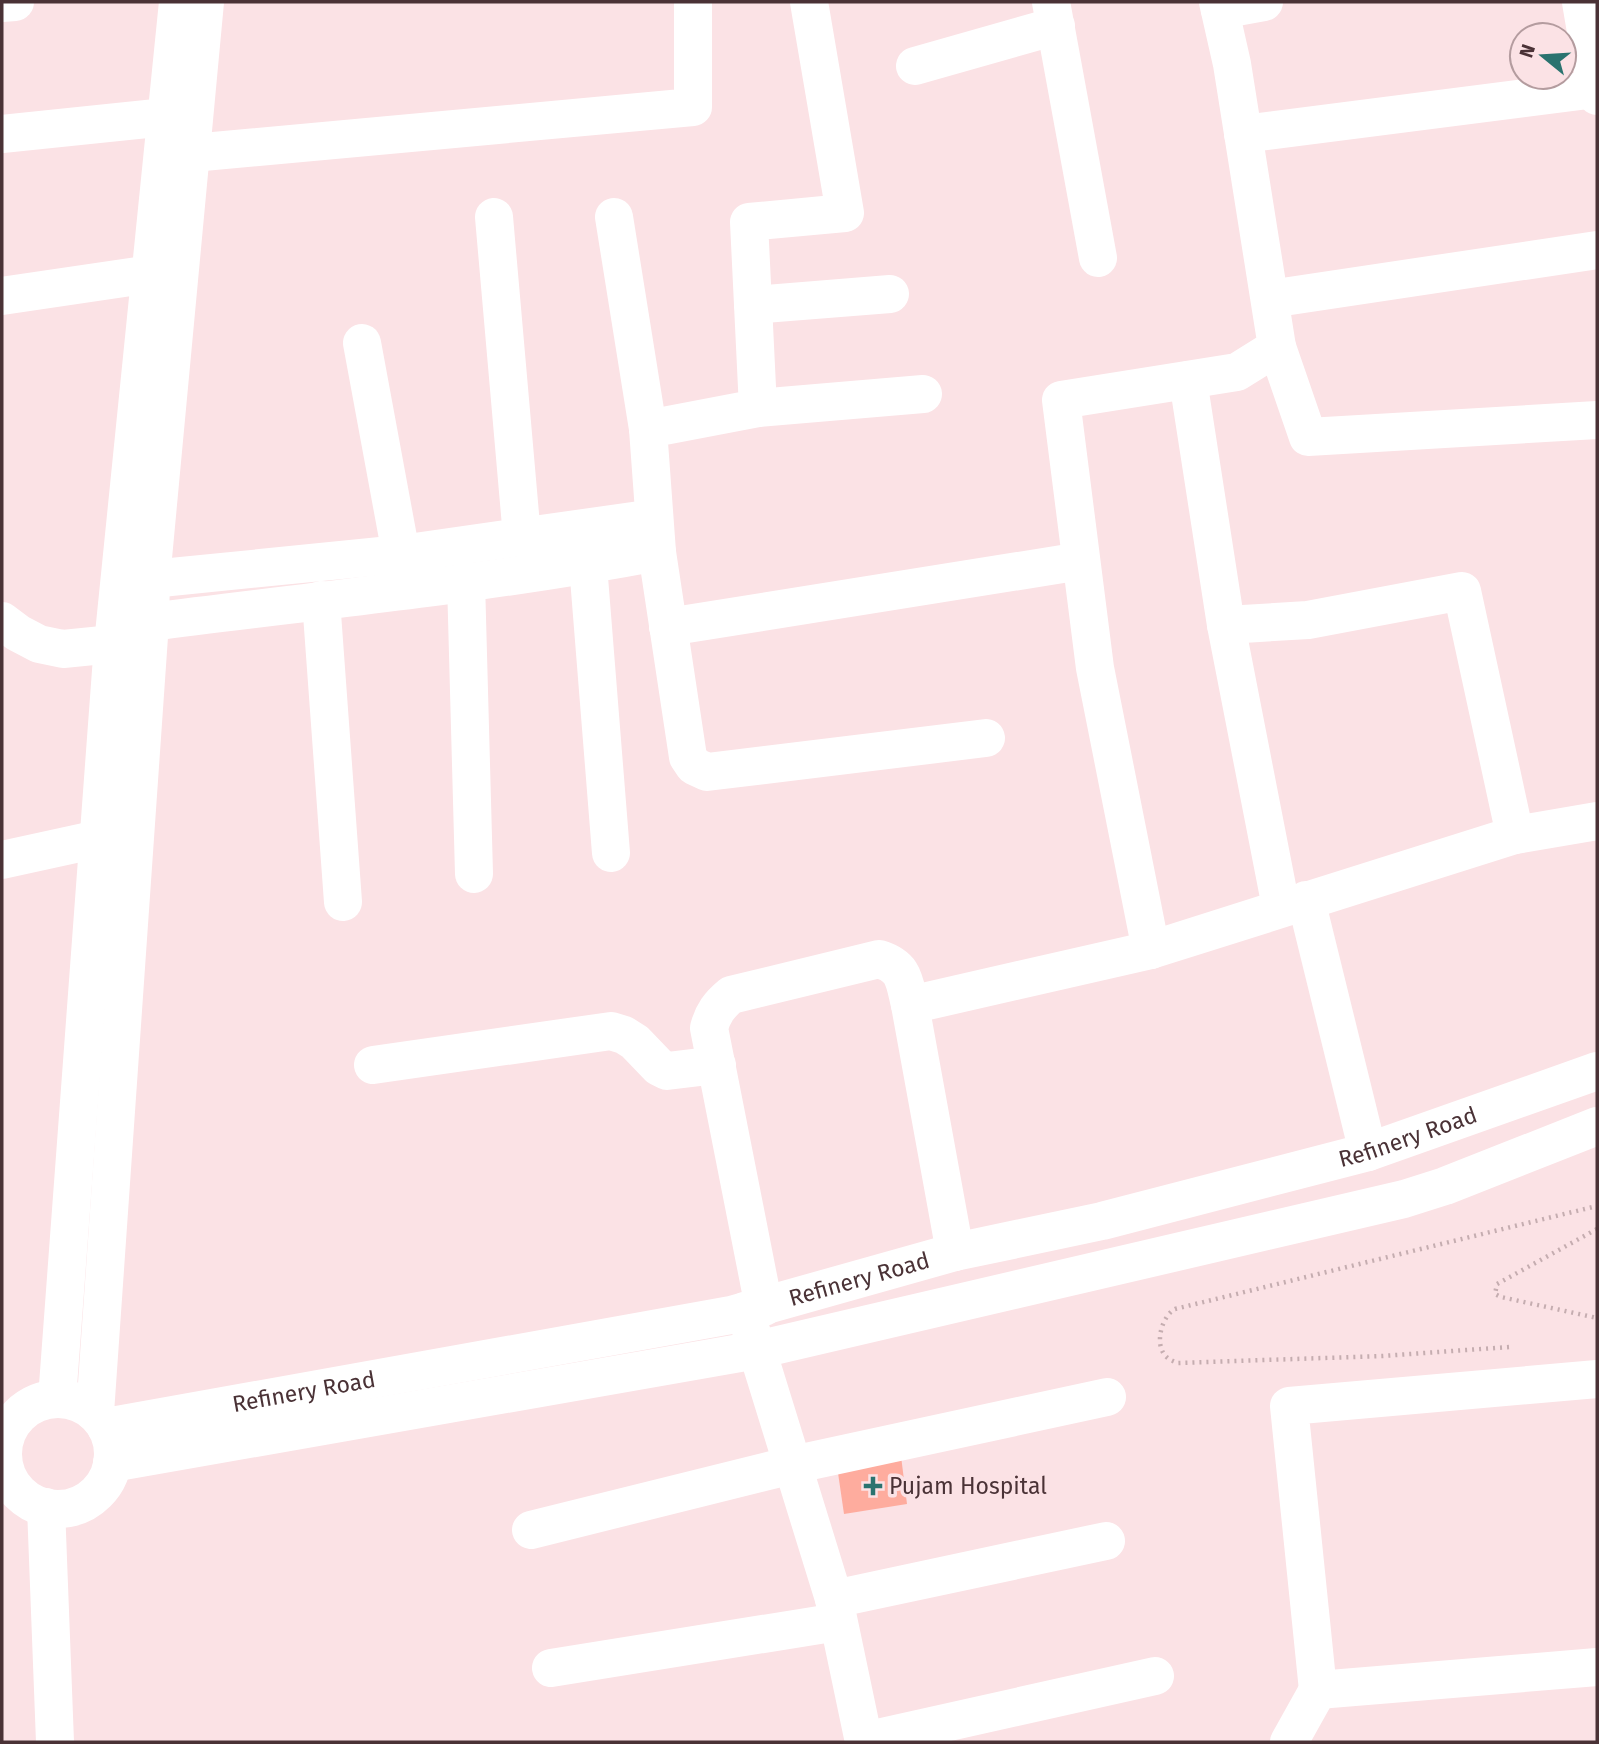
<svg xmlns="http://www.w3.org/2000/svg" width="1599" height="1744" viewBox="0 0 1599 1744" font-family="'Fira Sans',sans-serif">
<style>
.building{fill:#feac9e}
.lines{fill:none;stroke-linecap:round;stroke-linejoin:round}
.path{stroke:#c5adb0;stroke-width:4.5;stroke-dasharray:2 5;stroke-linecap:butt}
.minor{stroke:#fff;stroke-width:38}
.tertiary{stroke:#fff;stroke-width:38}
.primary{stroke:#fff;stroke-width:38}
.poi-dot{fill:#2a736f;stroke:#fbe2e5;stroke-width:2.5}
.labels{text-anchor:middle;dominant-baseline:central;stroke-width:7;stroke-linejoin:round;paint-order:stroke}
.street-label{font-size:23px;fill:#4a3236;stroke:#fbe2e5}
.poi-label{font-size:23px;fill:#4a3236;stroke:#fbe2e5;text-anchor:start}
</style>
<rect width="100%" height="100%" fill="#fbe2e5"/>
<polygon class="building" points="901,1456 907,1504 844,1514 837,1466"/>
<g class="lines">
<g class="path">
<polyline points="1597,1229 1497,1284 1495,1294 1501,1297 1597,1318"/>
<path d="M1509,1347L1382,1356L1178,1363C1173,1361 1167,1359 1164,1354C1155,1342 1162,1316 1175,1309L1597,1206"/>
</g>
<g class="minor">
<polyline points="809,2 845,213 749,222 758,408 648,429 657,552 688,757 694,766 707,772 986,738"/>
<polyline points="1051,2 1098,258"/>
<polyline points="1581,2 1597,96"/>
<polyline points="2,3 15,2"/>
<polyline points="1220,10 1264,2"/>
<polyline points="915,66 1056,26"/>
<polyline points="2,134 166,117"/>
<polyline points="1243,134 1596,89"/>
<polyline points="163,153 192,153 693,107 693,2"/>
<polyline points="494,217 522,537"/>
<polyline points="614,217 648,429"/>
<polyline points="2,296 151,274"/>
<polyline points="1270,299 1597,250"/>
<polyline points="753,305 890,294"/>
<polyline points="362,343 401,554"/>
<polyline points="1277,347 1308,437 1597,420"/>
<polyline points="1188,380 1226,625 1281,907"/>
<polyline points="758,408 923,394"/>
<polyline points="588,565 611,853"/>
<polyline points="151,579 401,554 654,518"/>
<polyline points="466,581 474,874"/>
<polyline points="321,600 343,902"/>
<polyline points="2,621 18,633 39,644 63,649 113,644 146,645"/>
<path d="M150,622C319,600 489,584 657,552"/>
<polyline points="668,627 1081,561"/>
<polyline points="1515,835 1597,821"/>
<polyline points="2,860 98,839"/>
<polyline points="1306,900 1368,1152"/>
<polyline points="1151,950 1095,668 1061,400 1237,372 1277,347 1232,64 1218,2"/>
<polyline points="373,1065 611,1031 624,1035 635,1042 659,1067 667,1071 717,1065"/>
<polyline points="955,1252 910,1005 1151,950 1515,835 1462,591 1308,620 1226,625"/>
<path d="M764,1307L709,1028C713,1013 719,1005 731,995L879,959C905,967 904,981 910,1005"/>
<polyline points="745,1311 834,1599 864,1742"/>
<polyline points="1597,1379 1289,1406 1318,1690 1597,1667"/>
<polyline points="531,1530 792,1465 1107,1397"/>
<polyline points="834,1599 1106,1541"/>
<polyline points="551,1668 838,1622"/>
<polyline points="864,1741 1155,1676"/>
<polyline points="1289,1742 1318,1690"/>
</g>
<g class="tertiary">
<polyline points="57,1399 113,644 178,2"/>
<polyline points="95,1413 150,622 151,579 205,2"/>
<polyline points="46,1507 55,1742"/>
</g>
<g class="primary">
<circle cx="58" cy="1454" r="55"/>
<path id="s1" d="M106,1427L731,1315L955,1252L1102,1221L1368,1152L1597,1071"/>
<polyline points="112,1463 757,1350 1404,1199 1445,1186 1597,1126"/>
</g>
</g>
<path class="poi-dot" d="M869.5 1475.5h7v7h7v7h-7v7h-7v-7h-7v-7h7z"/>
<g class="labels">
<g class="street-label">
<text stroke="none"><textPath href="#s1" startOffset="1335">Refinery Road</textPath></text>
<text stroke="none"><textPath href="#s1" startOffset="768">Refinery Road</textPath></text>
<text stroke="none"><textPath href="#s1" startOffset="201">Refinery Road</textPath></text>
</g>
<g class="poi-label">
<text x="889" y="1486">Pujam Hospital</text>
</g>
</g>
<rect width="1599" height="1744" fill="none" stroke="#4a3236" stroke-width="7"/>
<g transform="translate(1543 56) rotate(288)"><circle r="33" fill="#fbe2e5" stroke="#b49c9f" stroke-width="2"/>
<path d="M0-5L12 26L0 18L-12 26Z" fill="#2a736f"/>
<text y="-10" font-size="19" font-weight="bold" text-anchor="middle" fill="#4a3236">N</text>
</g>
</svg>
